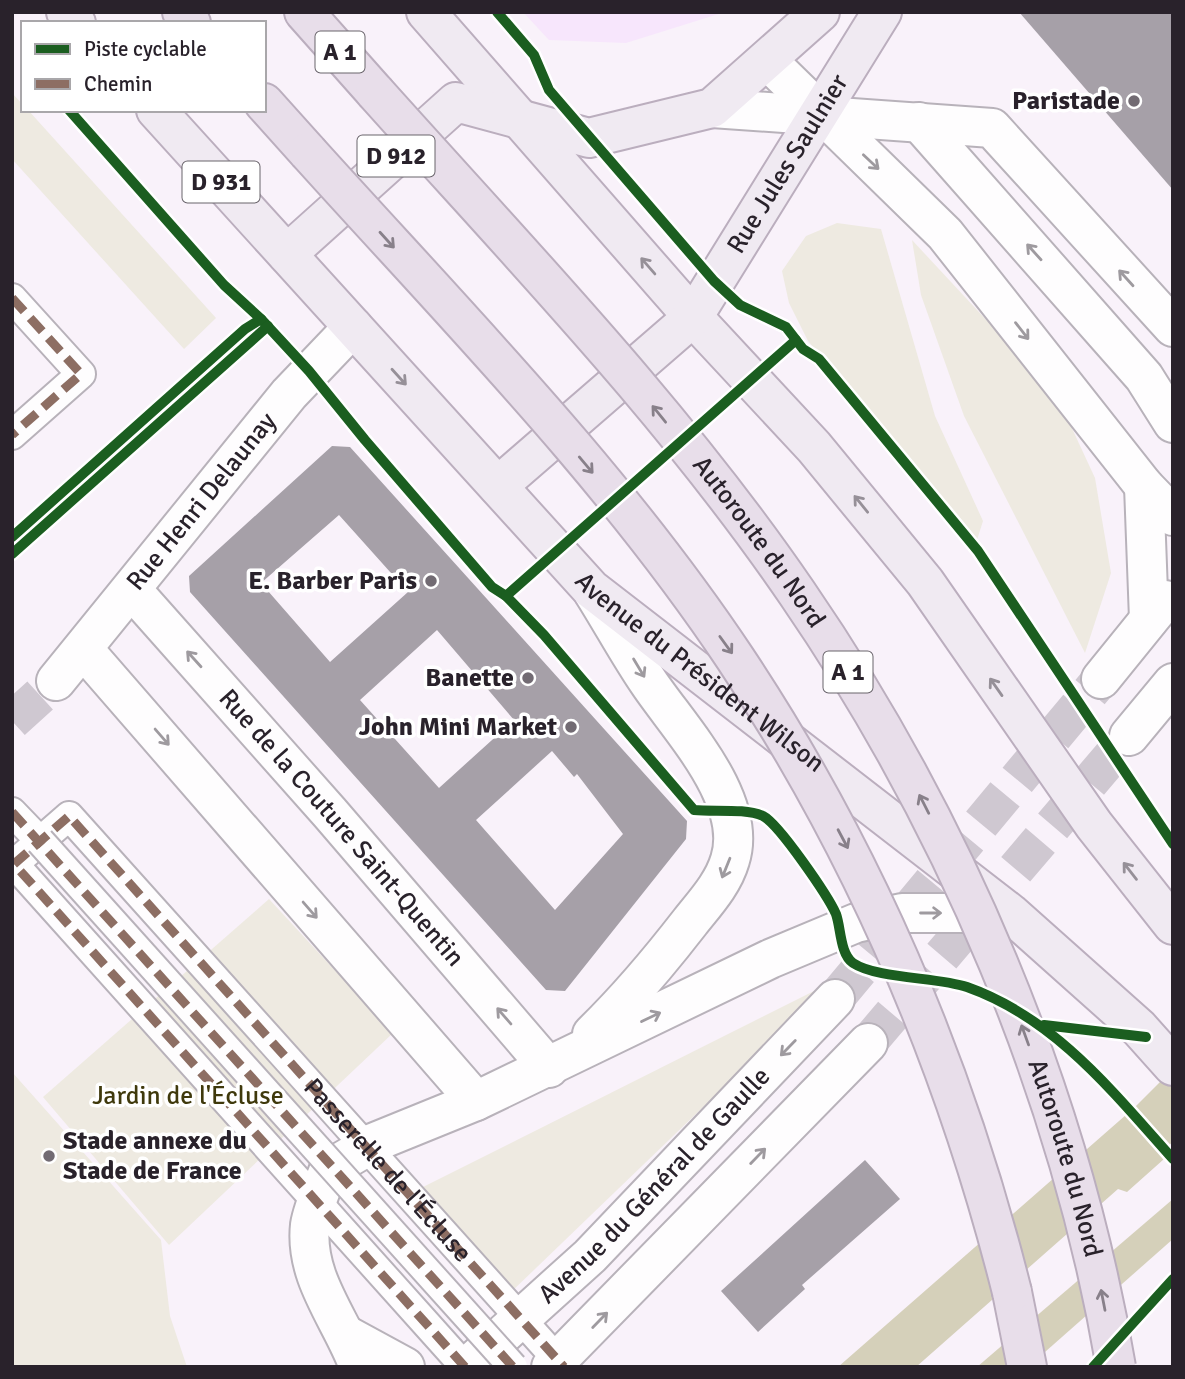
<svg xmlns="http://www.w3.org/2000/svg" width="1185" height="1379" viewBox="0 0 1185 1379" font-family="Signika,sans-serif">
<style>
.built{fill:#f7e6fc}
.green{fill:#eeeae1}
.water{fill:#d5d0ba}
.building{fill:#a6a0a8;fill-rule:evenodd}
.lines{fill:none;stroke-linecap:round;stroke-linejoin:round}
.minor-tunnel{stroke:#cfc8d1;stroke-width:38;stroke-dasharray:38 19;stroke-linecap:butt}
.secondary-tunnel{stroke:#cfc8d1;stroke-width:38;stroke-dasharray:38 19;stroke-linecap:butt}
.pedestrian-casing{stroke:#b8b2ba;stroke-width:32}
.minor-casing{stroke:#b8b2ba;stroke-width:42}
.tertiary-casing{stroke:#b8b2ba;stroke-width:42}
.secondary-casing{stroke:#b8b2ba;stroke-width:42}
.primary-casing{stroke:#bbaebe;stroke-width:42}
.motorway-casing{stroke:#bbaebe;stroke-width:42}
.pedestrian{stroke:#fefdfe;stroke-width:28}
.minor{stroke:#fefdfe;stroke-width:38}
.tertiary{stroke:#fefdfe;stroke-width:38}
.secondary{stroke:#fefdfe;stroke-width:38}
.primary{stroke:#f0eaf2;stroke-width:38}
.motorway{stroke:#e8deea;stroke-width:38}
.pedestrian-bridge-casing{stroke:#b8b2ba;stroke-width:32;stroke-linecap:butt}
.motorway-bridge-casing{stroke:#bbaebe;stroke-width:42;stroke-linecap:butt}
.pedestrian-bridge{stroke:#fefdfe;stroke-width:28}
.motorway-bridge{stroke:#e8deea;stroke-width:38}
.quiet{stroke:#8d6e63;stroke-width:9;stroke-dasharray:18 9;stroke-linecap:butt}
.cycleway-casing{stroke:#fff;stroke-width:15}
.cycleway{stroke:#1b5e20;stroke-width:10}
.oneway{stroke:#9e9a9f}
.oneway2{stroke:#88808a}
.oneway3{stroke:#969098}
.poi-dot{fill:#726b73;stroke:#fff;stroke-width:2.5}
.labels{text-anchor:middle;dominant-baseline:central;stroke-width:7;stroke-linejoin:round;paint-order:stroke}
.shield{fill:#fff;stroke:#69646b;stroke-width:2}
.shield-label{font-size:24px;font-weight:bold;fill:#29222b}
.poi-label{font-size:26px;font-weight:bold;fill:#29222b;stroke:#fff;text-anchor:end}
.street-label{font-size:26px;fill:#29222b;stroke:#fff}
.park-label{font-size:26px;fill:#3f390c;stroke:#fff}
</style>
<rect width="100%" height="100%" fill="#f9f2fa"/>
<polygon class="built" points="523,12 725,12 626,43 549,40"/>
<g class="green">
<polygon points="12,93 23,105 23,110 28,110 216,318 184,349 12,159"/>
<polygon points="837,223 881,229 935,416 983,521 977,540 808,341 789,303 782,271 806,236"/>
<polygon points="912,240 1057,396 1095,478 1111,573 1085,653 964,416 921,295"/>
<polygon points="269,899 393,1033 169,1245 43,1097"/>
<polygon points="834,981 508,1295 413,1192"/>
<polygon points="12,1072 161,1240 170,1316 187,1367 12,1367"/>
</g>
<g class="water">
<polygon points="1173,1069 1173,1142 1169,1145 1173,1151 1127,1192 1118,1189 916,1367 838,1367 1135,1107"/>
<polygon points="1173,1199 1173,1239 1028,1367 977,1367"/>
</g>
<g class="building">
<polygon points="1019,12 1173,12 1173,190"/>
<path d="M332,446L350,447L687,821L686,839L565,991L546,990L190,592L189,576ZM339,515L408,592L330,662L261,583ZM437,630L514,720L439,788L360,700ZM552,751L574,777L577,774L623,834L555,910L476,820Z"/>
<polygon points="865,1160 900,1199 802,1285 805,1289 758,1332 721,1291"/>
</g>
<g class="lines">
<polyline class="minor-tunnel" points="12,721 56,681"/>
<g class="secondary-tunnel">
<polyline points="835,999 1101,679"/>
<polyline points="868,1043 1129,736"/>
</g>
<g class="pedestrian-casing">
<g id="pedestrian">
<polyline points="12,298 81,374 12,435"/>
<polyline points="12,812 40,841"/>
<polyline points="465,1367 14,864 69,816 564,1367"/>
</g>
</g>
<g class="minor-casing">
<g id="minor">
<path id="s1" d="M132,590L330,813L549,1068"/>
<polyline points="84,650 476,1101"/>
<path id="s2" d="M56,681L289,394L353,327"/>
</g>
</g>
<g class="tertiary-casing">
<g id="tertiary">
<path d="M592,1034C628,999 659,962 690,922C705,903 723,884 730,860C749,800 680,729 649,683C629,654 612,622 593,592"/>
<polyline points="348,1336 405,1367"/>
<path d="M359,1367C342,1320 304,1278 310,1225C313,1207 323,1186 329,1169L375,1142L476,1101L770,959L856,923L902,913H1008"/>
<path id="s3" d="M467,1367L590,1256L835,999"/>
<polyline points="551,1367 868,1043"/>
</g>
</g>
<g class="secondary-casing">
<g id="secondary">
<polyline points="767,60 945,234 1144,486 1173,516"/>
<polyline points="712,108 992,128 1173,327"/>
<polyline points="919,122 1144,377 1173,423"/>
<polyline points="1144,486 1149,619"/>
<polyline points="1101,679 1165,600"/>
<polyline points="1129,736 1173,683"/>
</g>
</g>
<g class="primary-casing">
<g id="primary">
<polyline points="66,12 76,23"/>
<polyline points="426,12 693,317 814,447 925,582 1094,825 1173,925"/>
<path id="s4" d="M156,110L591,589L1010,913L1139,1028L1173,1066"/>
<polyline points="287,254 456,102 589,138 712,108 820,12"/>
<path id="s5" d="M498,486L693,317L882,12"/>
</g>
</g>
<g class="motorway-casing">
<g id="motorway">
<polyline points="182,12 191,23"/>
<polyline points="304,12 375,92"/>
<polyline points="264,103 308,152"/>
<polyline points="1012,1292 1027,1367"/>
</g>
</g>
<use href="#pedestrian" class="pedestrian"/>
<use href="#minor" class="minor"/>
<use href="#tertiary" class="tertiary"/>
<use href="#secondary" class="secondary"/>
<use href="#primary" class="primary"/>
<use href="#motorway" class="motorway"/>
<g class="pedestrian-bridge-casing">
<polyline id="pedestrian-bridge" points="40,841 513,1367"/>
</g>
<g class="motorway-bridge-casing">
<g id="motorway-bridge">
<path id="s6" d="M375,92C520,254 674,413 797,593C955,823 1069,1091 1116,1367"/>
<path d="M308,152C455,315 613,475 735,658C865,853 955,1065 1012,1292"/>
</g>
</g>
<use href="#pedestrian-bridge" class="pedestrian-bridge"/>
<use href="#motorway-bridge" class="motorway-bridge"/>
<g class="quiet">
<polyline points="12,298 81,374 12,435"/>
<polyline points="12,812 513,1367"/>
<path id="s7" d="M465,1367L14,864L69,816L564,1367"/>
</g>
<g class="cycleway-casing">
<g id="cycleway">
<polyline points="497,12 534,55 549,90 714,281 740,305 786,327 803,349 819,359 978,551 1173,844"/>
<path d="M69,110L224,285L261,319L309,371L365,440L492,587L506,596L544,635L694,810C714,812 745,808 763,816C779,824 828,896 836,914C841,928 840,954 853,963C877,979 938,977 967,987C1055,1018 1113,1092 1173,1159"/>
<polyline points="12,537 245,329 261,319"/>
<polyline points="12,554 268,326"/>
<polyline points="506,596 796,340"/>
<polyline points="1044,1025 1146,1037"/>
<polyline points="1093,1367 1173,1279"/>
</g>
</g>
<use href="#cycleway" class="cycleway"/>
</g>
<defs><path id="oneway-shaft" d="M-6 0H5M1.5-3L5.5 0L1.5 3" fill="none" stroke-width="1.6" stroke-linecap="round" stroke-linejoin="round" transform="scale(1.75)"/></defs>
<g class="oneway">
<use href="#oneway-shaft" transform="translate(871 162) rotate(43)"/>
<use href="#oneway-shaft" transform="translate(1034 252) rotate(-132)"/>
<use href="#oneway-shaft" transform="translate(1126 278) rotate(-132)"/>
<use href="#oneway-shaft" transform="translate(1022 331) rotate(52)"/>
<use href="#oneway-shaft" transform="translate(194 659) rotate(-132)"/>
<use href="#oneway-shaft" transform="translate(639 668) rotate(59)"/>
<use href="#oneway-shaft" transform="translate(162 737) rotate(49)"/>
<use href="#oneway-shaft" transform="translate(726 868) rotate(112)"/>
<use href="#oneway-shaft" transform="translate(310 910) rotate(49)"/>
<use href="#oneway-shaft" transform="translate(931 913)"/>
<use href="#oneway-shaft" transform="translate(504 1016) rotate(-131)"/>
<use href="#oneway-shaft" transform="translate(651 1017) rotate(-26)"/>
<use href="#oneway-shaft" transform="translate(788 1048) rotate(134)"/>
<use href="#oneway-shaft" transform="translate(758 1156) rotate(-46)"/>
<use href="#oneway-shaft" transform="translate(600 1320) rotate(-46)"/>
</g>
<g class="oneway2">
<use href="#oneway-shaft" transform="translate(387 240) rotate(48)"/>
<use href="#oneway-shaft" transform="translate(659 414) rotate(-129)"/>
<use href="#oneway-shaft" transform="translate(586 465) rotate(50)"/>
<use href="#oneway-shaft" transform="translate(726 645) rotate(54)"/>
<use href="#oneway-shaft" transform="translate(924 804) rotate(-117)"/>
<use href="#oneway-shaft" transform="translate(843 839) rotate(62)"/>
<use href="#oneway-shaft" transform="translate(1025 1035) rotate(-110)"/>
<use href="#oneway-shaft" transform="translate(1103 1300) rotate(-101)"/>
</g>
<g class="oneway3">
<use href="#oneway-shaft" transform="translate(648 266) rotate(-131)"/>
<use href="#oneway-shaft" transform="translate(399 377) rotate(48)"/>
<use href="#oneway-shaft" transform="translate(861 504) rotate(-129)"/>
<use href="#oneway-shaft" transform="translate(996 687) rotate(-125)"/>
<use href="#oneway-shaft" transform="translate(1130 871) rotate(-128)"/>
</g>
<g class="poi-dot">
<circle cx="1134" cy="101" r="7"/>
<circle cx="431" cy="581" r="7"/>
<circle cx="528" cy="678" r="7"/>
<circle cx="571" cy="727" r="7"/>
<circle cx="49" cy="1156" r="7"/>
</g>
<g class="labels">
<g class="shield">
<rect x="315.5" y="31.5" width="49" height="41" rx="5"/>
<rect x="357.5" y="135.5" width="77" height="41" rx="5"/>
<rect x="182.5" y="161.5" width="77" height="41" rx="5"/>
<rect x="823.5" y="651.5" width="49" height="41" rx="5"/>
</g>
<g class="shield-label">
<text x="340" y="52">A 1</text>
<text x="396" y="156">D 912</text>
<text x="221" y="182">D 931</text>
<text x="848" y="672">A 1</text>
</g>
<g class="poi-label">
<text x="1120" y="101">Paristade</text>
<text x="417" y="581">E. Barber Paris</text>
<text x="514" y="678">Banette</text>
<text x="557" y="727">John Mini Market</text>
<text x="63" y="1141" text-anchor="start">Stade annexe du<tspan x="63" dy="30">Stade de France</tspan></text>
</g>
<g class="street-label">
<text stroke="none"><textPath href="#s5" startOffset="438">Rue Jules Saulnier</textPath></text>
<text stroke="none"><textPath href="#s2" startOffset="231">Rue Henri Delaunay</textPath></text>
<text stroke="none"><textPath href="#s6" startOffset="592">Autoroute du Nord</textPath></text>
<text stroke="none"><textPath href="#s4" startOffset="784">Avenue du Président Wilson</textPath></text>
<text stroke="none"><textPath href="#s1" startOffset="317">Rue de la Couture Saint-Quentin</textPath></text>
<text stroke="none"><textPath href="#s6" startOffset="1284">Autoroute du Nord</textPath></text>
<text stroke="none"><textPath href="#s7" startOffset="1225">Passerelle de l'Écluse</textPath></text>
<text stroke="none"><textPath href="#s3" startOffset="261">Avenue du Général de Gaulle</textPath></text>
</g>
<g class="park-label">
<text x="188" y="1096">Jardin de l'Écluse</text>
</g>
</g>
<rect width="1185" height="1379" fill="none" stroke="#29222b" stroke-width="28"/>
<rect x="21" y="21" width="245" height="91" fill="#ffffff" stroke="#a9a7aa" stroke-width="2"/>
<rect x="35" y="44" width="35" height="10" fill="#1b5e20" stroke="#a9a7aa" stroke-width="2"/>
<text x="84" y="56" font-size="21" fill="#29222b">Piste cyclable</text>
<rect x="35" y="79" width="35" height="10" fill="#8d6e63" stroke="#a9a7aa" stroke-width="2"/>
<text x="84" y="91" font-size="21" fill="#29222b">Chemin</text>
</svg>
